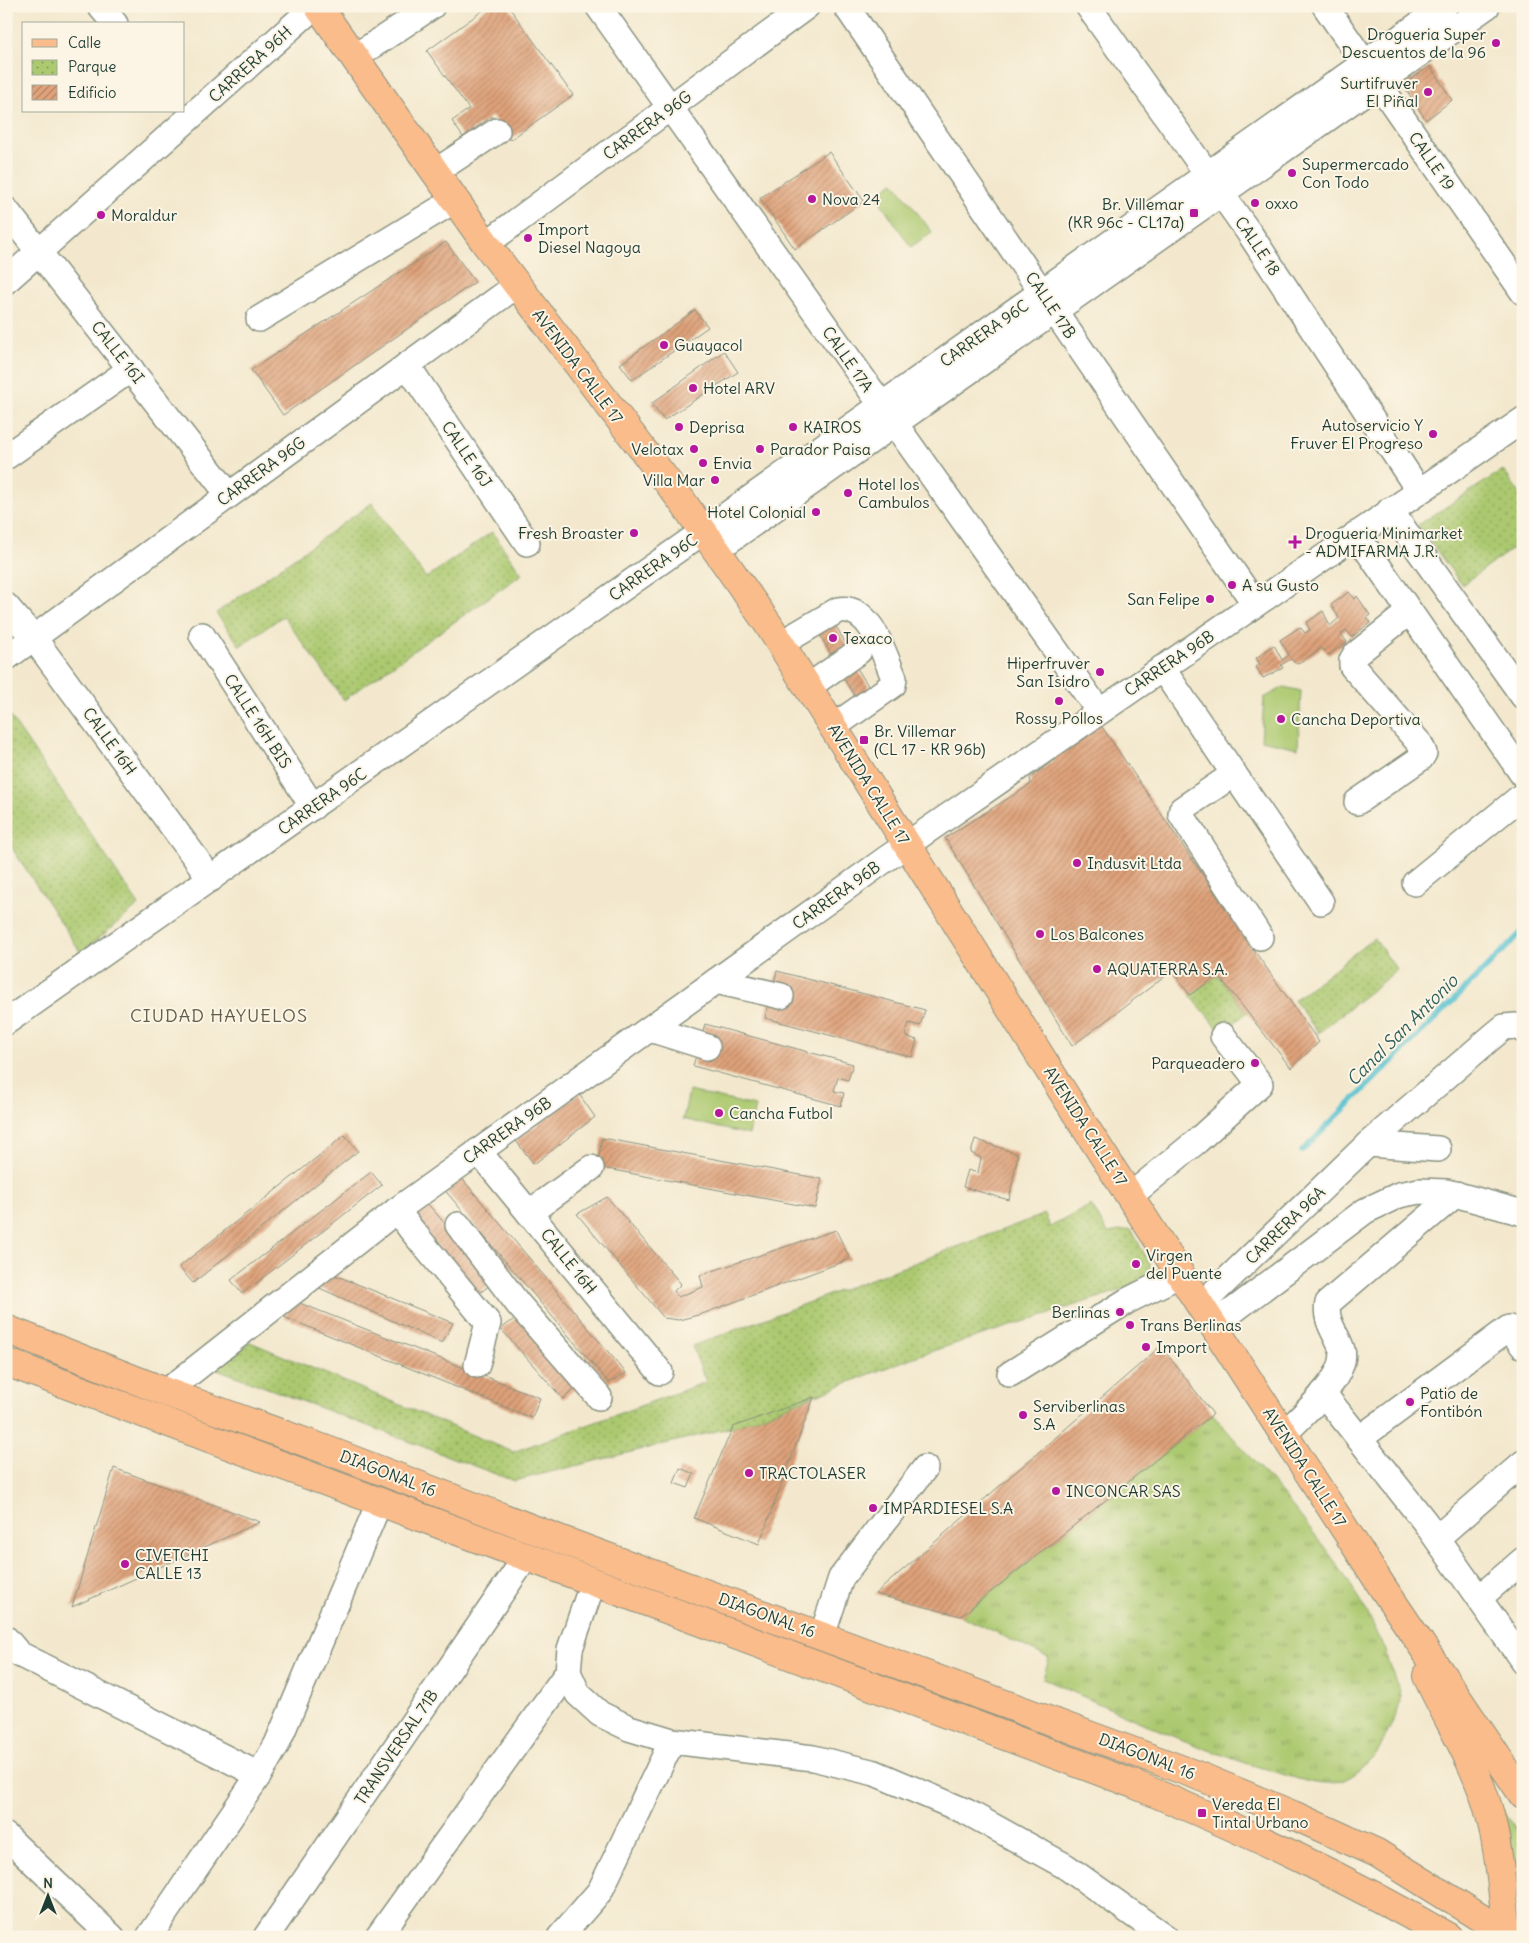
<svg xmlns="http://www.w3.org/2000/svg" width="1529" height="1943" viewBox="0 0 1529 1943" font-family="Delius,sans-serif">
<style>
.grass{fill:url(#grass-tufts);stroke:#668352}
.park{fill:url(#park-dots);stroke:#668352}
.garden{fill:#acc970;stroke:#668352}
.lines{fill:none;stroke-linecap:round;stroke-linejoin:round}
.stream{stroke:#57c2d2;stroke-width:5.5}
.building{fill:url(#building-hatch)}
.minor-casing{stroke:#899280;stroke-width:28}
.major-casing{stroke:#899280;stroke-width:30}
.minor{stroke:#fff;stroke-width:25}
.major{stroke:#fabc8b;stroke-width:28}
.poi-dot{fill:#b5179e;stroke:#fcf5e5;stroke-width:2}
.labels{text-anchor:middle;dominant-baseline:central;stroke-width:4;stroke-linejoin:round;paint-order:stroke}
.poi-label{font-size:16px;fill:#1f3d34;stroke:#fcf5e5;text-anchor:start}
.street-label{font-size:16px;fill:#1f3d34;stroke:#fcf5e5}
.neighbourhood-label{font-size:18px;letter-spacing:1px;fill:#62604c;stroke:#fcf5e5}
.water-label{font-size:18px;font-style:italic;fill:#2d5e5c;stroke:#fcf5e5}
</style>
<defs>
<pattern id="grass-tufts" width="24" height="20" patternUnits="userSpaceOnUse" patternTransform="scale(1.25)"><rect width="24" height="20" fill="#acc970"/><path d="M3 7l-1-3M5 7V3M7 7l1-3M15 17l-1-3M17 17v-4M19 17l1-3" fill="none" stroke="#8ba45d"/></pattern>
<pattern id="park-dots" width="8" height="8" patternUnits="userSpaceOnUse" patternTransform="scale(1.25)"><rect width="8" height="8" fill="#acc970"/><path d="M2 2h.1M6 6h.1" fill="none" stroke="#8ba45d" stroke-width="1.8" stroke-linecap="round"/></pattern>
<pattern id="building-hatch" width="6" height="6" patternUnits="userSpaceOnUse" patternTransform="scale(1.25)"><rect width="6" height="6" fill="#dfa27a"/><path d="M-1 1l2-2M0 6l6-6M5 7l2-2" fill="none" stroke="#b48565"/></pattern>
</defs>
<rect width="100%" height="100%" fill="#fcf5e5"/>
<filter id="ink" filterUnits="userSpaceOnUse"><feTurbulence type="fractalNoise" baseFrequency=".02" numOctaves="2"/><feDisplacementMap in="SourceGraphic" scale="10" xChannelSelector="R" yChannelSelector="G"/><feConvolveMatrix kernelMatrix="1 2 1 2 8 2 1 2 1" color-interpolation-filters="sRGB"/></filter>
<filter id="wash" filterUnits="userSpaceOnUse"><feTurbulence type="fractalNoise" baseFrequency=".0096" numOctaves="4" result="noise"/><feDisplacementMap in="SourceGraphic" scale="20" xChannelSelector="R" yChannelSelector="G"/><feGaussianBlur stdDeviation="1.12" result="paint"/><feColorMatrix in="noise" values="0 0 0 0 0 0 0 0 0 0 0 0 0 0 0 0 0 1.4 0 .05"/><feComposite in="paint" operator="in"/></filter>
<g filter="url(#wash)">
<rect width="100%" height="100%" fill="#f3e8cd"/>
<g class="grass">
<path d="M1213,1414C1275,1488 1362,1575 1391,1668C1394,1677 1400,1689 1400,1698C1401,1711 1387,1732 1382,1744C1374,1761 1348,1784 1328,1784C1311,1784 1292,1777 1276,1772C1195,1750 1120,1712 1043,1679L1049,1658L961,1616Z"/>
<polygon points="1503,1809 1523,1840 1523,1900"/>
</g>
<g class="park">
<polygon points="1503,470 1523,498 1523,541 1462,585 1418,525"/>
<polygon points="372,503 426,578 492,532 522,574 344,700 283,616 240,646 216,613"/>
<polygon points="6,710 139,905 81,953 6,839"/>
<polygon points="1374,938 1397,970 1318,1033 1294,1000"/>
<polygon points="1218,975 1247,1013 1221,1032 1190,995"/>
<polygon points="1091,1205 1108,1233 1131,1229 1154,1272 1119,1291 914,1357 733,1427 514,1481 217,1369 250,1342 513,1452 706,1382 692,1346 1045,1214 1050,1227"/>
</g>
<g class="garden">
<polygon points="894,182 932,232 911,247 875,194"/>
<polygon points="1284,687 1301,691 1298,748 1261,740 1264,698"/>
<polygon points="689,1091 755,1106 749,1135 683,1119"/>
</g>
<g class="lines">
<polyline class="stream" points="1302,1151 1523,931"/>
</g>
<g id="blocks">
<g class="building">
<polygon points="489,6 508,6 573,95 510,140 492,116 463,137 452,121 469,109 427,51"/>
<polygon points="1430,66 1452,100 1426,120 1403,85"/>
<polygon points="829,152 864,201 795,249 760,198"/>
<polygon points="446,242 475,282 283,415 251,370"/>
<polygon points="695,310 708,327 632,380 620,364"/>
<polygon points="724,351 738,372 664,420 651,404"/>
<polygon points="1349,592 1355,599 1357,596 1370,615 1366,618 1371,622 1352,637 1346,630 1341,634 1347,642 1329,655 1322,648 1297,664 1291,659 1281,665 1283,668 1263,678 1256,667 1260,664 1256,658 1274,645 1282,660 1289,655 1280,640 1300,627 1305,633 1310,630 1306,623 1323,611 1330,626 1339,618 1331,605"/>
<polygon points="833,621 848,647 832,656 817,630"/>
<polygon points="854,663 870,689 856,698 840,673"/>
<polygon points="1100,724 1253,949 1319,1042 1291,1068 1218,975 1190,995 1172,971 1072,1046 945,838 1031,784 1030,778 1054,760 1052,756"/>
<polygon points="777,971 925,1010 920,1026 909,1023 905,1036 917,1040 912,1057 765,1018"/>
<polygon points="705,1024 853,1064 848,1080 838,1077 834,1091 844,1093 841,1106 693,1066"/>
<polygon points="579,1094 595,1117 534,1164 516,1141"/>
<polygon points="345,1135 358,1151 193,1283 179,1267"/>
<polygon points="602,1138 822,1179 815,1208 597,1167"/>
<polygon points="975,1139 1018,1154 1009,1200 963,1187 968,1170 978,1173 981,1158 971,1153"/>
<polygon points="371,1172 382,1185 242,1294 231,1280"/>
<polygon points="459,1175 626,1373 609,1383 442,1187"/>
<polygon points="607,1197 681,1284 674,1291 678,1297 703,1287 700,1275 836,1230 850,1259 702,1314 679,1320 664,1318 577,1214"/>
<polygon points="427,1203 495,1281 476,1296 411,1212"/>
<polygon points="325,1271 453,1323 442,1343 315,1286"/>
<polygon points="292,1300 540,1398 532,1418 284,1317"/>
<polygon points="517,1317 580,1385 563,1399 501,1329"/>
<polygon points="1161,1346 1213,1414 961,1616 875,1594"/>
<polygon points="814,1397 759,1544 694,1518 733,1427"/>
<polygon points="114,1468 260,1522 72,1607"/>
<polygon points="680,1468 694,1474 688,1488 674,1483"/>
</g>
</g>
</g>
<g filter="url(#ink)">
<use href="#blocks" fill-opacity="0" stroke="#899280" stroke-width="1"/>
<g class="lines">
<g class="minor-casing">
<g id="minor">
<polyline points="100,6 115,24"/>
<polyline points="598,6 1099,711"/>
<polyline points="846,6 1255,604"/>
<polyline points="1088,6 1250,234 1419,491"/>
<polyline points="1325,6 1523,292"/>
<polyline points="353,56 370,47 432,6"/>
<polyline points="435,172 497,131"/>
<polyline points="6,210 229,495"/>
<polyline points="486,244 807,6"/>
<polyline points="6,281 315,6"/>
<polyline points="259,319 455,200"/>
<polyline points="407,365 527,543"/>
<polyline points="7,456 131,369"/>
<polyline points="1390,510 1523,696"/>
<polyline points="1356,534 1523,775"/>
<polyline points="717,549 1487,6"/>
<polyline points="6,606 33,637 211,879"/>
<polyline points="202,635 313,807"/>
<path d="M780,644L838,610C871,604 884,655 894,678L893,685L833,727"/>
<polyline points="6,658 517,285"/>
<polyline points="1162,668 1321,902"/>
<polyline points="808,687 859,651"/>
<polyline points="1234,774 1182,809 1181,814 1260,937"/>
<polyline points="1357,802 1421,758 1424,753 1420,744 1352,666 1352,660 1355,655 1409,612"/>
<polyline points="1415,883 1523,795"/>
<polyline points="716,981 781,996"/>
<polyline points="6,1022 704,531 1445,6"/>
<polyline points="650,1029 707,1047"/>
<polyline points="1368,1144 1438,1149"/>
<polyline points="478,1151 660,1372"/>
<polyline points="1130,1196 1197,1141 1260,1084 1223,1036"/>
<polyline points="397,1210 410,1228 488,1323 477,1365"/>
<polyline points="529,1213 591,1168"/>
<polyline points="458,1225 518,1304 599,1397"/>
<polyline points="1201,1305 1368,1144 1493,1036 1504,1027 1516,1026 1523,1030"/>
<polyline points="1212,1322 1234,1310 1365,1211 1399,1195 1419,1191 1447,1192 1523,1213"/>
<polyline points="1010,1374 1127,1301 1181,1274"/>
<polyline points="166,1392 397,1210 886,859 1523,420"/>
<polyline points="1323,1393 1425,1522 1523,1661"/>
<path d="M1284,1434C1301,1416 1349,1376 1342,1350C1337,1334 1324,1321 1328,1303L1456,1194"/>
<polyline points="1359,1439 1509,1328 1523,1346"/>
<polyline points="1437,1538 1523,1463"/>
<polyline points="593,1582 570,1649 568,1672 578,1694 600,1714 629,1728 672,1741 813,1758 875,1773 967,1812 1065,1866 1165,1937"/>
<polyline points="1479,1598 1523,1560"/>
<polyline points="822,1636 841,1578 925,1468"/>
<polyline points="6,1639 19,1654 259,1775 277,1744 379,1503"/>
<polyline points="6,1836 112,1937"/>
<polyline points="149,1937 259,1775"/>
<polyline points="266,1937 526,1557"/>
<polyline points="378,1937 568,1672"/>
<polyline points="560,1937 600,1891 672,1741"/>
</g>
</g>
<g class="major-casing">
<g id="major">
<polyline points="318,6 486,244 682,501 768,624 1085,1127 1383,1588 1523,1795"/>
<polyline points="6,1329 166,1392 327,1450 559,1539 1199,1776 1293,1815 1377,1853 1511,1937"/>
<path d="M6,1362L1136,1785C1243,1830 1348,1878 1448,1937"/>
<path d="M1427,1676C1447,1719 1475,1763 1488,1808C1500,1850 1502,1894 1508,1937"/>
</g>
</g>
<use href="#minor" class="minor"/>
<use href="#major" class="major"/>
</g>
</g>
<g class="poi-dot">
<circle cx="1496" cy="43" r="5"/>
<circle cx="1428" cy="92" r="5"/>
<circle cx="1292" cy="173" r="5"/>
<circle cx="812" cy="199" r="5"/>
<circle cx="1255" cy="203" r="5"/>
<rect x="1189" y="208" width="10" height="10" rx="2.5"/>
<circle cx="101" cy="215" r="5"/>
<circle cx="528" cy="238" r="5"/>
<circle cx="664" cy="345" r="5"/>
<circle cx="693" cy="388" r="5"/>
<circle cx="679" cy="427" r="5"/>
<circle cx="793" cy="427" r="5"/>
<circle cx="1433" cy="434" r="5"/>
<circle cx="694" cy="449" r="5"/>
<circle cx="760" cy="449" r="5"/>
<circle cx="703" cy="463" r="5"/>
<circle cx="715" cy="480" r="5"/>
<circle cx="848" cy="493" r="5"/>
<circle cx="816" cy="512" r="5"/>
<circle cx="634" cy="533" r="5"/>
<path d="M1292.5 534.5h5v5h5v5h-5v5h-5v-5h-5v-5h5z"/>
<circle cx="1232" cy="585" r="5"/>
<circle cx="1210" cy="599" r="5"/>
<circle cx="833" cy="638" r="5"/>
<circle cx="1100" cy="672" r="5"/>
<circle cx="1059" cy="701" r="5"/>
<circle cx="1281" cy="719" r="5"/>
<rect x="859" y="735" width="10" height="10" rx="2.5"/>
<circle cx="1077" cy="863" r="5"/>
<circle cx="1040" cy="934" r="5"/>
<circle cx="1097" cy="969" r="5"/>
<circle cx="1255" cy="1063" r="5"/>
<circle cx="719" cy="1113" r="5"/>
<circle cx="1136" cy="1264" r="5"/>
<circle cx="1120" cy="1312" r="5"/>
<circle cx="1130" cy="1325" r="5"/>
<circle cx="1146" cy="1347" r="5"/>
<circle cx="1410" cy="1402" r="5"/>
<circle cx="1023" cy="1415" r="5"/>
<circle cx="749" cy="1473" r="5"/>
<circle cx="1056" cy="1491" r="5"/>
<circle cx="873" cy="1508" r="5"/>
<circle cx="125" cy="1564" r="5"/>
<rect x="1197" y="1808" width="10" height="10" rx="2.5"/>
</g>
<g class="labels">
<g class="poi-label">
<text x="1486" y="34" text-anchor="end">Drogueria Super<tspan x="1486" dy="18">Descuentos de la 96</tspan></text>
<text x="1418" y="83" text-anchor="end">Surtifruver<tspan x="1418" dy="18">El Piñal</tspan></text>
<text x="1302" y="164">Supermercado<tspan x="1302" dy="18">Con Todo</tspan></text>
<text x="822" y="199">Nova 24</text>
<text x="1265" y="203">oxxo</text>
<text x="1184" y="204" text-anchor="end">Br. Villemar<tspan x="1184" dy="18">(KR 96c - CL17a)</tspan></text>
<text x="111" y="215">Moraldur</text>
<text x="538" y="229">Import<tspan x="538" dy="18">Diesel Nagoya</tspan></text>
<text x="674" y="345">Guayacol</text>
<text x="703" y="388">Hotel ARV</text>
<text x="1423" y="425" text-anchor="end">Autoservicio Y<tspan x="1423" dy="18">Fruver El Progreso</tspan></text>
<text x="689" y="427">Deprisa</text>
<text x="803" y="427">KAIROS</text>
<text x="684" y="449" text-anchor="end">Velotax</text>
<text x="770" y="449">Parador Paisa</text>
<text x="713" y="463">Envia</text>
<text x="705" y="480" text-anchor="end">Villa Mar</text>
<text x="858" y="484">Hotel los<tspan x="858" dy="18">Cambulos</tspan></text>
<text x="806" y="512" text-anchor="end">Hotel Colonial</text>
<text x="624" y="533" text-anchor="end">Fresh Broaster</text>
<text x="1305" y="533">Drogueria Minimarket<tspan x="1305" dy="18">- ADMIFARMA J.R.</tspan></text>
<text x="1242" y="585">A su Gusto</text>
<text x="1200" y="599" text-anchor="end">San Felipe</text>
<text x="843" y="638">Texaco</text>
<text x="1090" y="663" text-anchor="end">Hiperfruver<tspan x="1090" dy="18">San Isidro</tspan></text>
<text x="1059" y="718" text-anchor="middle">Rossy Pollos</text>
<text x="1291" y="719">Cancha Deportiva</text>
<text x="874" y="731">Br. Villemar<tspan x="874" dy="18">(CL 17 - KR 96b)</tspan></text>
<text x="1087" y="863">Indusvit Ltda</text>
<text x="1050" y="934">Los Balcones</text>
<text x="1107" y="969">AQUATERRA S.A.</text>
<text x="1245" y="1063" text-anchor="end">Parqueadero</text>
<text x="729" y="1113">Cancha Futbol</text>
<text x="1146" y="1255">Virgen<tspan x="1146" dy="18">del Puente</tspan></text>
<text x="1110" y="1312" text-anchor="end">Berlinas</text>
<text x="1140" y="1325">Trans Berlinas</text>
<text x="1156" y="1347">Import</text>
<text x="1420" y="1393">Patio de<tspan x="1420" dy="18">Fontibón</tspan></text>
<text x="1033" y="1406">Serviberlinas<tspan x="1033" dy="18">S.A</tspan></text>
<text x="759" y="1473">TRACTOLASER</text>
<text x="1066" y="1491">INCONCAR SAS</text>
<text x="883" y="1508">IMPARDIESEL S.A</text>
<text x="135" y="1555">CIVETCHI<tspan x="135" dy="18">CALLE 13</tspan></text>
<text x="1212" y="1804">Vereda El<tspan x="1212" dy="18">Tintal Urbano</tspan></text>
</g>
<g class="street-label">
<text transform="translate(250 64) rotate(-42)">CARRERA 96H</text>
<text transform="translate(647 125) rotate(-36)">CARRERA 96G</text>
<text transform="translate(1432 161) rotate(55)">CALLE 19</text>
<text transform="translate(1258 246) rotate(56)">CALLE 18</text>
<text transform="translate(1051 305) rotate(56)">CALLE 17B</text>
<text transform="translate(984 333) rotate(-35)">CARRERA 96C</text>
<text transform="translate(118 352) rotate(52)">CALLE 16I</text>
<text transform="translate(848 359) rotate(55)">CALLE 17A</text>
<text transform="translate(578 366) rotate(53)">AVENIDA CALLE 17</text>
<text transform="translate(467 454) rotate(56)">CALLE 16J</text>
<text transform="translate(261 471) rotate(-36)">CARRERA 96G</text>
<text transform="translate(653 567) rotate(-35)">CARRERA 96C</text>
<text transform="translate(1169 663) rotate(-34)">CARRERA 96B</text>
<text transform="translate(258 721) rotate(57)">CALLE 16H BIS</text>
<text transform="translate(110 741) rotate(54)">CALLE 16H</text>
<text transform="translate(869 784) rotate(58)">AVENIDA CALLE 17</text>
<text transform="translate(322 801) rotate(-35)">CARRERA 96C</text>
<text transform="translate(836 895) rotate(-36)">CARRERA 96B</text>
<text transform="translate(1086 1126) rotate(57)">AVENIDA CALLE 17</text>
<text transform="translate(507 1130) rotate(-35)">CARRERA 96B</text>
<text transform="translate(1285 1225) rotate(-44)">CARRERA 96A</text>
<text transform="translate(569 1261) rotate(51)">CALLE 16H</text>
<text transform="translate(1305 1467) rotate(57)">AVENIDA CALLE 17</text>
<text transform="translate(388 1473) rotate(21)">DIAGONAL 16</text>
<text transform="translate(767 1615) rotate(20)">DIAGONAL 16</text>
<text transform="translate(396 1747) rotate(-56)">TRANSVERSAL 71B</text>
<text transform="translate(1147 1756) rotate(21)">DIAGONAL 16</text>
</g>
<g class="neighbourhood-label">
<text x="219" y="1015">CIUDAD HAYUELOS</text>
</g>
<g class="water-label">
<text transform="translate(1402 1030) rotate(-45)">Canal San Antonio</text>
</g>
</g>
<rect width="1529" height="1943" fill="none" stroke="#fcf5e5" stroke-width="25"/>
<rect x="22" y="22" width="162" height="90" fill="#fcf5e5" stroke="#a4ab9e"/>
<rect x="32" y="39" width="25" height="8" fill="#fabc8b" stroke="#a4ab9e"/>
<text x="68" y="48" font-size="15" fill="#1f3d34">Calle</text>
<rect x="32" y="60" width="25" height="15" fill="url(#park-dots)" stroke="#a4ab9e"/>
<text x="68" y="72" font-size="15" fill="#1f3d34">Parque</text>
<rect x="32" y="85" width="25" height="15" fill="url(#building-hatch)" stroke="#a4ab9e"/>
<text x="68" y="98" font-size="15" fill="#1f3d34">Edificio</text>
<g transform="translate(48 1896)" stroke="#fcf5e5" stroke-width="4" paint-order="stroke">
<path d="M0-4L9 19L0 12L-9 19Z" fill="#1f3d34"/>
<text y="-8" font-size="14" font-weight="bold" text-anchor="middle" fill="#1f3d34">N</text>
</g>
</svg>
